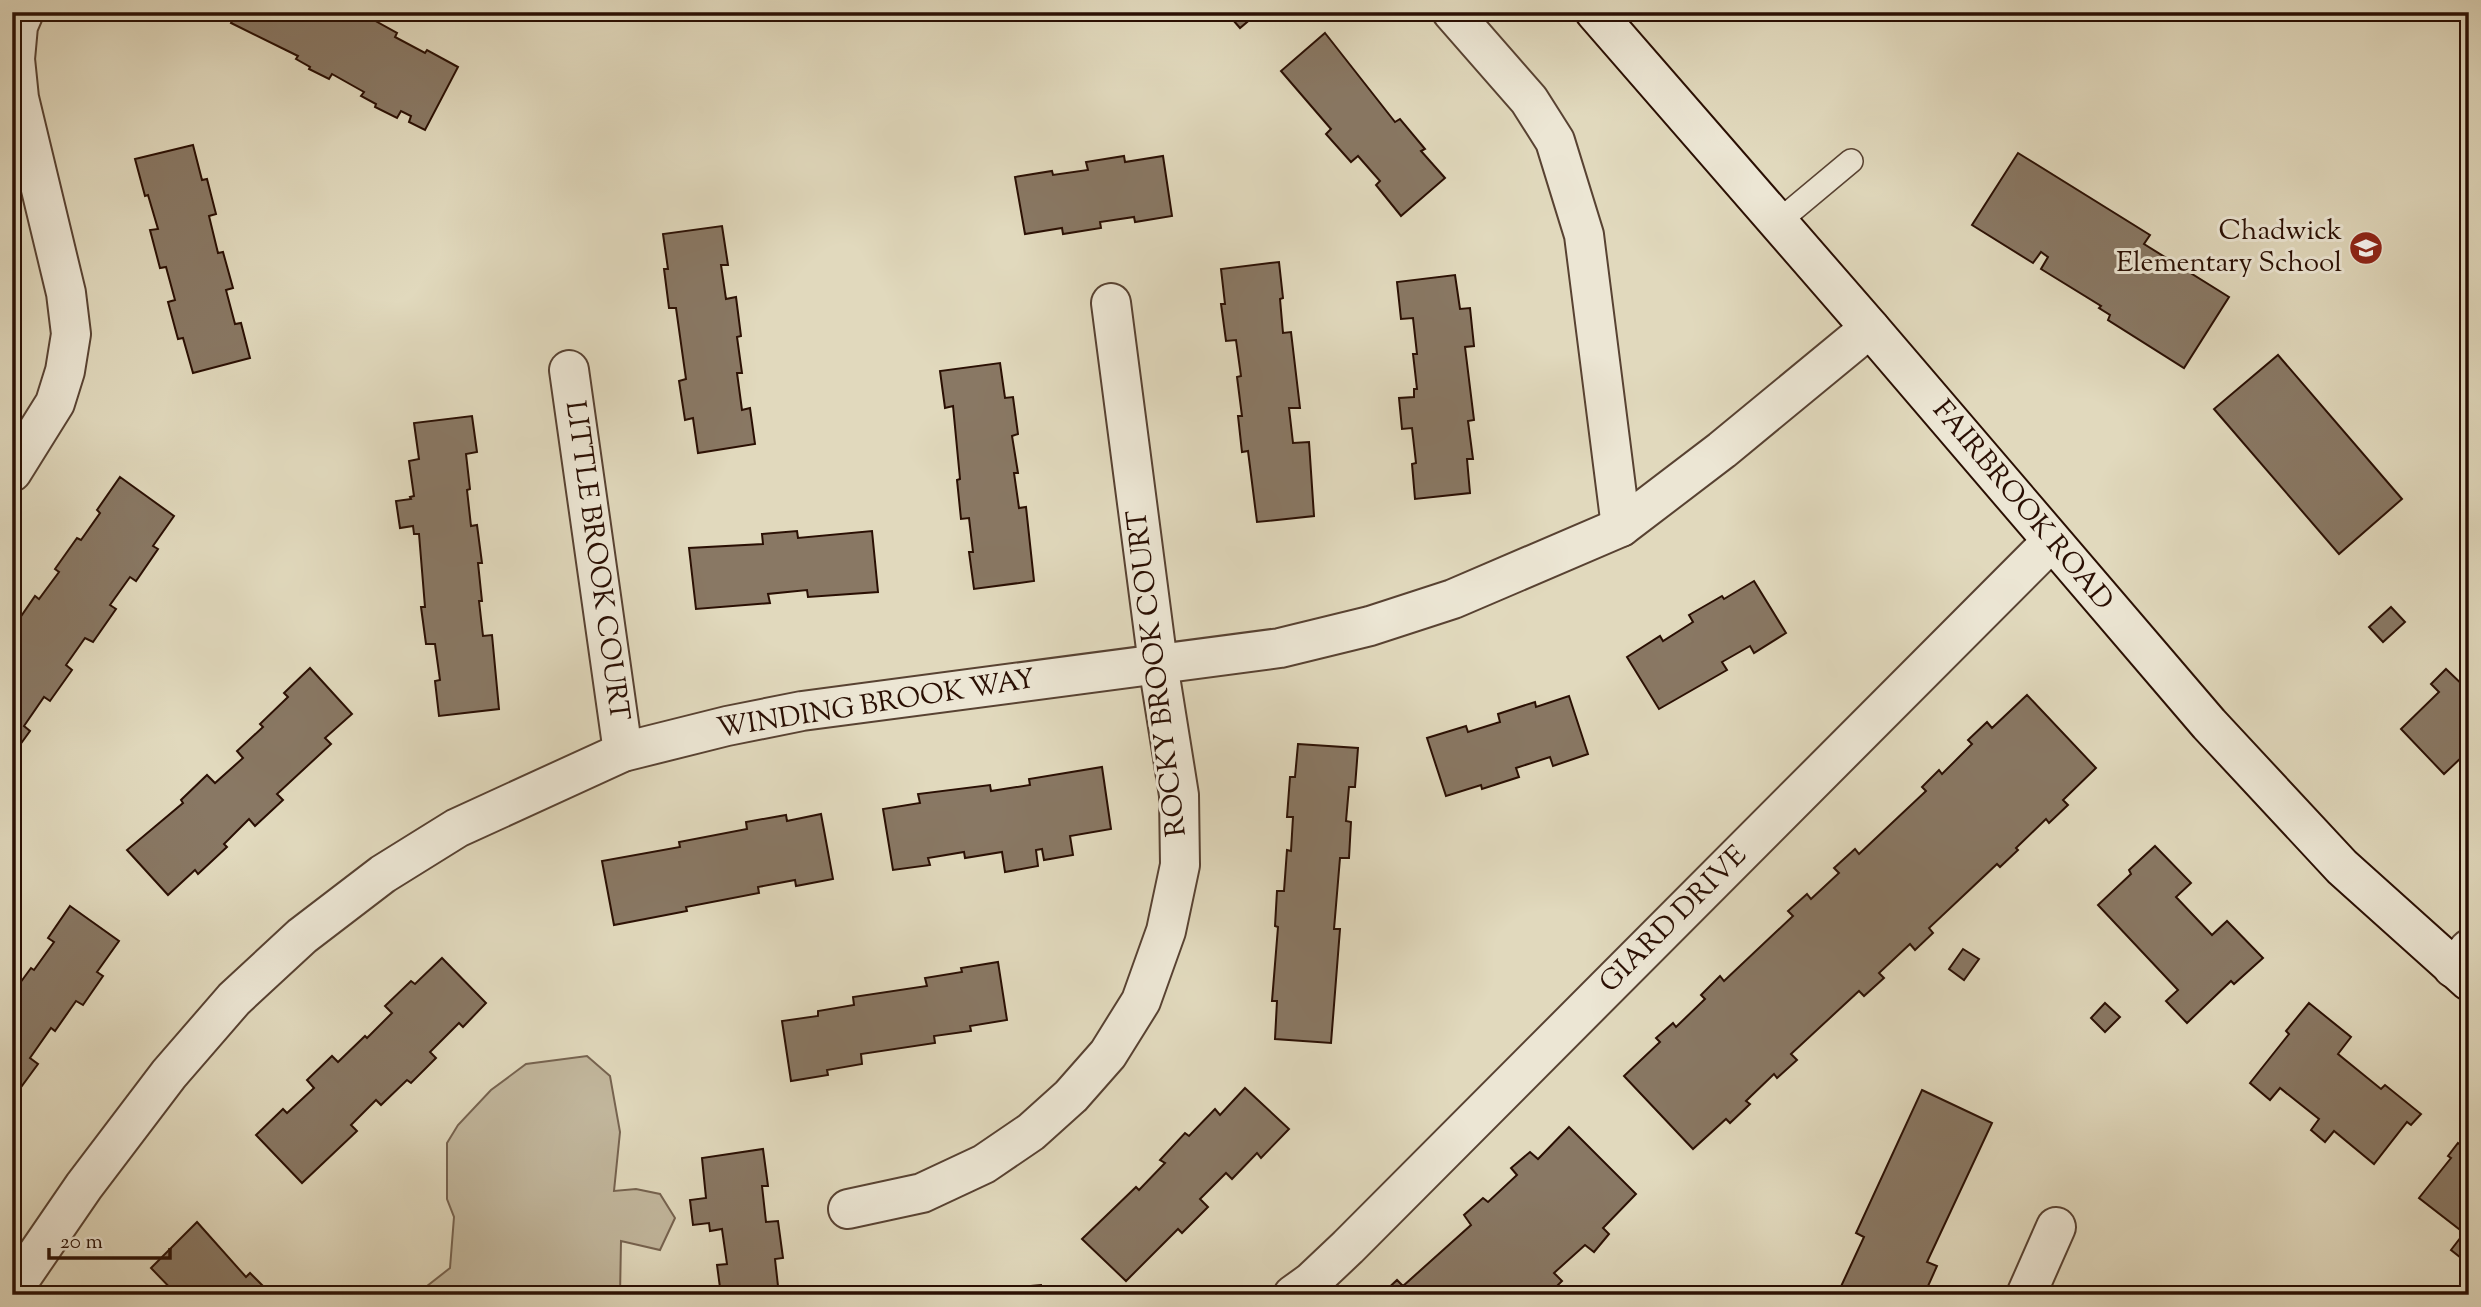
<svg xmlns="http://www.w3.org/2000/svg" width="2481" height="1307" viewBox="0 0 2481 1307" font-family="'Sorts Mill Goudy',serif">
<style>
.green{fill:#c2b79d;stroke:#766350;stroke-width:2}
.building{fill:#897864;stroke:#2a0f03;stroke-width:2}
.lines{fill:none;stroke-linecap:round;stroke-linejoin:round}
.lane-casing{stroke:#584232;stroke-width:26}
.street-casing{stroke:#584232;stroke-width:42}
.secondary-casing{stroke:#2a0f03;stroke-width:42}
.lane{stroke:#ece6d4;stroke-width:23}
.street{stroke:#ece6d4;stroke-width:38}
.secondary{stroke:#ece6d4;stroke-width:38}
.labels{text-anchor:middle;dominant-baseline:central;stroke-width:6;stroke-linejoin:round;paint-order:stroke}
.poi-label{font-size:28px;fill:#2a0f03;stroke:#ece6d4;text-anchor:end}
.street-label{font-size:28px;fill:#2a0f03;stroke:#ece6d4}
</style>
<rect width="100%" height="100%" fill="#e1d9bd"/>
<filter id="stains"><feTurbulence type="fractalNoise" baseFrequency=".00286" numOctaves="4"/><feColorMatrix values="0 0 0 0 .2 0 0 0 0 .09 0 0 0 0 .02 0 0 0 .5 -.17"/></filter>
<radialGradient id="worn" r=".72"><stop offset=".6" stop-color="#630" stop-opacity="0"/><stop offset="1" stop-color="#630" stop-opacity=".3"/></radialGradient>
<polygon class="green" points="587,1056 610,1076 620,1132 614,1191 636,1189 660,1194 675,1218 660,1250 621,1241 620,1295 422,1295 422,1290 450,1268 454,1217 447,1199 447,1143 458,1125 491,1090 526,1064"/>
<g class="building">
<polygon points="225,12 352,12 359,16 361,13 397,33 395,37 425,53 427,50 458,67 425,130 409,122 411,116 401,111 397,118 375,107 376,104 361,96 364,92 332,74 329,79 309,69 310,67 296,59 298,56 231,23 234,17"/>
<polygon points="1226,12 1259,12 1240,28"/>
<polygon points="1325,33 1395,122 1400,119 1425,149 1421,151 1445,178 1401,216 1376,185 1380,181 1358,156 1351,162 1326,134 1331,129 1281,71"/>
<polygon points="193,145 202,180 207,179 216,214 209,216 218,253 223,252 233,288 226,290 235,324 241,323 250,358 193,373 183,338 178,339 168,302 175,300 166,267 160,268 150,230 158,229 148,195 145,196 135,159"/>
<polygon points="2018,153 2150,235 2144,244 2229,297 2184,368 2108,320 2110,315 2099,308 2101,306 2041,269 2048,257 2041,252 2033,263 1972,225"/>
<polygon points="1124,156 1125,162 1163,156 1172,216 1135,222 1134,217 1100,222 1101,228 1063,234 1062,228 1025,234 1015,177 1052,171 1053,175 1088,170 1086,162"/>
<polygon points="722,226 728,265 721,265 726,299 736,297 741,336 737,337 742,373 737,373 742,410 750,408 755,444 698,453 693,418 685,420 679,381 686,379 676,308 669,308 664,269 668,269 663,234"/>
<polygon points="1279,262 1283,298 1280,299 1283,333 1291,332 1300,408 1289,408 1293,443 1309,442 1314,516 1257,522 1248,451 1242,452 1238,416 1242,416 1237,377 1241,376 1236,340 1226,341 1221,304 1225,304 1221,269"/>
<polygon points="1455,275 1460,309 1470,308 1474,346 1465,347 1474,420 1468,421 1473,459 1467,459 1470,493 1415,499 1412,464 1416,463 1412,428 1402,429 1399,398 1414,397 1414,389 1417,389 1413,354 1417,354 1413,318 1401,319 1397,282"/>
<polygon points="2278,355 2402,499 2339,554 2214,409"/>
<polygon points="1000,363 1005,398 1013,397 1018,434 1012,436 1018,473 1014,473 1019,508 1026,507 1034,581 974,589 969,552 973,552 969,518 961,519 957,480 960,479 953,406 945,408 940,371"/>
<polygon points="472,416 477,452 466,454 470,489 467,490 471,526 477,525 482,563 478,563 482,601 479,601 483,636 492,635 499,709 439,716 435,681 440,680 435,644 426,644 421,607 425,607 419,534 414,534 413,526 400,528 396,501 411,499 410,497 414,496 409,461 419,459 414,423"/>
<polygon points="120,477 174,516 153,546 158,549 136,581 130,577 110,605 116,609 93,642 85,638 66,665 72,670 50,701 44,697 24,726 30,731 12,756 12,636 16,630 13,628 35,596 39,599 59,572 55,569 77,538 81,540 100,513 97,510"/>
<polygon points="797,531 798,538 872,531 878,592 808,597 807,590 768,594 770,603 696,609 689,548 763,544 762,534"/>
<polygon points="1754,581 1786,633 1754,653 1750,646 1722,662 1727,670 1659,709 1627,657 1660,636 1663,641 1693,622 1689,615 1722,596 1724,599"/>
<polygon points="2391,607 2405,622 2383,642 2369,627"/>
<polygon points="310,668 352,714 325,738 331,744 277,794 283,800 255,826 249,819 224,844 227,847 198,874 195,870 168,895 127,850 183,803 181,800 207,775 215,783 243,758 237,751 263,727 260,724 288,697 284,693"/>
<polygon points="2446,669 2469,691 2469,762 2463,756 2444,774 2401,729 2439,692 2431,684"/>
<polygon points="2027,695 2096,768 2063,800 2068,805 2049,823 2046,819 2016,848 2018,850 2000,867 1997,864 1929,928 1933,933 1915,950 1910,944 1879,973 1884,978 1864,996 1859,991 1791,1054 1797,1060 1777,1078 1774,1074 1746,1101 1750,1104 1730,1123 1726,1119 1693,1149 1624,1076 1660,1042 1656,1038 1673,1023 1676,1027 1705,999 1701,995 1720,976 1724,981 1793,916 1788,911 1807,894 1811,899 1839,873 1834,868 1855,849 1859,854 1926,791 1922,787 1939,770 1942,774 1972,744 1968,740 1987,722 1992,728"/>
<polygon points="1569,696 1588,754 1553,766 1550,757 1516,768 1519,777 1482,789 1481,785 1446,796 1427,738 1466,726 1468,732 1500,722 1498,714 1535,702 1536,707"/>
<polygon points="1298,744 1358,748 1355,787 1349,787 1346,821 1351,822 1349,858 1340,858 1334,929 1340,929 1331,1043 1275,1039 1277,1001 1272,1001 1278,927 1275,926 1277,891 1284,891 1287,850 1291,851 1293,817 1287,817 1290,777 1295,777"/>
<polygon points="1102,767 1111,829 1070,836 1073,855 1044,860 1042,849 1036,850 1038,866 1005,872 1002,852 965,858 964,852 928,858 930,865 893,870 883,809 920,803 918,794 990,785 991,791 1030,785 1029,779"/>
<polygon points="821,814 833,879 796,886 795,880 758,887 759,893 686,907 687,911 614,925 602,861 680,847 679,842 747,829 746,822 786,815 787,821"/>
<polygon points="2155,846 2191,883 2176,897 2212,935 2227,921 2263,958 2234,984 2231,981 2187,1023 2166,1001 2178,990 2098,905 2131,874 2129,870"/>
<polygon points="70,906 119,941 97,972 103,976 83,1005 76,1001 55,1031 51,1028 30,1058 38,1064 16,1094 12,1092 12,994 31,968 34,970 54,942 48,938"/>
<polygon points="1963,949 1979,959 1964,980 1949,969"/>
<polygon points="442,958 486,1003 463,1027 459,1023 430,1052 436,1058 411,1083 407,1080 381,1105 376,1100 351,1125 357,1131 302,1183 256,1135 283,1109 287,1113 314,1088 307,1080 332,1056 338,1062 365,1036 367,1038 392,1013 385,1006 411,981 415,984"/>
<polygon points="998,962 1007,1020 970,1026 971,1031 934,1036 935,1043 861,1054 862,1064 827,1070 828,1075 791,1081 782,1021 818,1016 818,1011 854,1005 853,997 927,986 925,978 962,972 961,968"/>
<polygon points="2105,1003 2120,1017 2105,1032 2091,1018"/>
<polygon points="2309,1003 2351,1037 2338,1054 2381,1089 2385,1085 2421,1114 2411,1125 2407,1122 2374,1164 2334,1131 2325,1142 2311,1130 2319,1119 2280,1088 2270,1100 2250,1083 2289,1034 2286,1031"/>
<polygon points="1245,1088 1289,1129 1261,1158 1257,1153 1232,1179 1226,1173 1200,1199 1208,1207 1182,1233 1178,1229 1126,1281 1082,1239 1136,1187 1139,1190 1165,1163 1160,1160 1185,1133 1189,1136 1215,1109 1220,1115"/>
<polygon points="1922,1090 1992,1123 1927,1262 1937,1266 1924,1295 1837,1295 1864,1237 1856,1233"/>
<polygon points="1569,1127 1636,1194 1603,1228 1609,1234 1594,1252 1585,1245 1554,1273 1562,1281 1548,1295 1535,1292 1533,1295 1381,1295 1397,1280 1403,1286 1471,1225 1464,1215 1483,1198 1488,1202 1517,1175 1511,1168 1530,1152 1538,1159"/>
<polygon points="2458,1143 2469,1151 2469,1256 2465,1261 2451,1250 2464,1233 2419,1198 2451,1158 2448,1156"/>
<polygon points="763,1149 768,1186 762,1186 766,1222 778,1221 783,1258 775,1259 779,1295 721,1295 717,1265 727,1264 722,1229 710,1231 709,1223 693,1225 690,1200 706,1198 702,1158"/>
<polygon points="197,1222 246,1277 250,1273 272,1295 177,1295 151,1268"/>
<polygon points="1041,1285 1042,1295 967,1295 967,1292"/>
</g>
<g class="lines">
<g class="lane-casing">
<polyline id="lane" points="1778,222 1851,161"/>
</g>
<g class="street-casing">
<g id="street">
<polyline points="1452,12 1529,100 1555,141 1584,235 1621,527"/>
<polyline points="569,370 623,752"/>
<polyline points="12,472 55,403 65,371 71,334 66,293 19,98 15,59 18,26 24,12"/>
<polyline points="2453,968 2469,949"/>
<polyline points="848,1209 922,1193 984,1164 1031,1132 1071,1096 1108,1054 1141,1001 1166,931 1180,865 1179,795 1158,664 1111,303"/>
<polyline points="12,1291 84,1186 169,1074 234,999 302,936 383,874 457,828 623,752 727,726 802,711 1280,648 1370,626 1453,599 1621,527 1722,450 1870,328"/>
<polyline points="1293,1295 1311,1282 1348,1247 2051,542"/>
<polyline points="2026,1295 2056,1227"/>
</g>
</g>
<g class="secondary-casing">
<polyline id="secondary" points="1595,12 1870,328 2209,724 2342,867 2469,981"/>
</g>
<use href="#lane" class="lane"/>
<use href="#street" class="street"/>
<use href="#secondary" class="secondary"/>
</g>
<defs>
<g id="school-disc" transform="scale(1.75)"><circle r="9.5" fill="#8f2418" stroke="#ece6d4"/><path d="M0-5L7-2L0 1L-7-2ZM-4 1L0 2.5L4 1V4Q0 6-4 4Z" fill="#fff"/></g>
</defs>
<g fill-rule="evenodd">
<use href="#school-disc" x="2366" y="248"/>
</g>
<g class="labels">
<g class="poi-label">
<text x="2342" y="232">Chadwick<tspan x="2342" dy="32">Elementary School</tspan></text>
</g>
<g class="street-label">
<text transform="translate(2022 506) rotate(50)">FAIRBROOK ROAD</text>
<text transform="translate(596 561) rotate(82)">LITTLE BROOK COURT</text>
<text transform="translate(1158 673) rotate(-97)">ROCKY BROOK COURT</text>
<text transform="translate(876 705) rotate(-9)">WINDING BROOK WAY</text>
<text transform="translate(1674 920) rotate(-45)">GIARD DRIVE</text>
</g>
</g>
<rect width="2481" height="1307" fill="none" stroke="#e1d9bd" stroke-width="42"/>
<rect x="14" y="14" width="2453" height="1279" fill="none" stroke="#2a0f03" stroke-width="3.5"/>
<rect x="21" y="21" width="2439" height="1265" fill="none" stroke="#2a0f03" stroke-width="2"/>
<path d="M49 1248v10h121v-10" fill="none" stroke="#2a0f03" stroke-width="3.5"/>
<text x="60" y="1248" font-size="21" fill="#2a0f03" stroke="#ece6d4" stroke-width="5" paint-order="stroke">20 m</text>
<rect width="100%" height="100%" filter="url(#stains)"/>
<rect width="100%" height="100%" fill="url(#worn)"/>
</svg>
